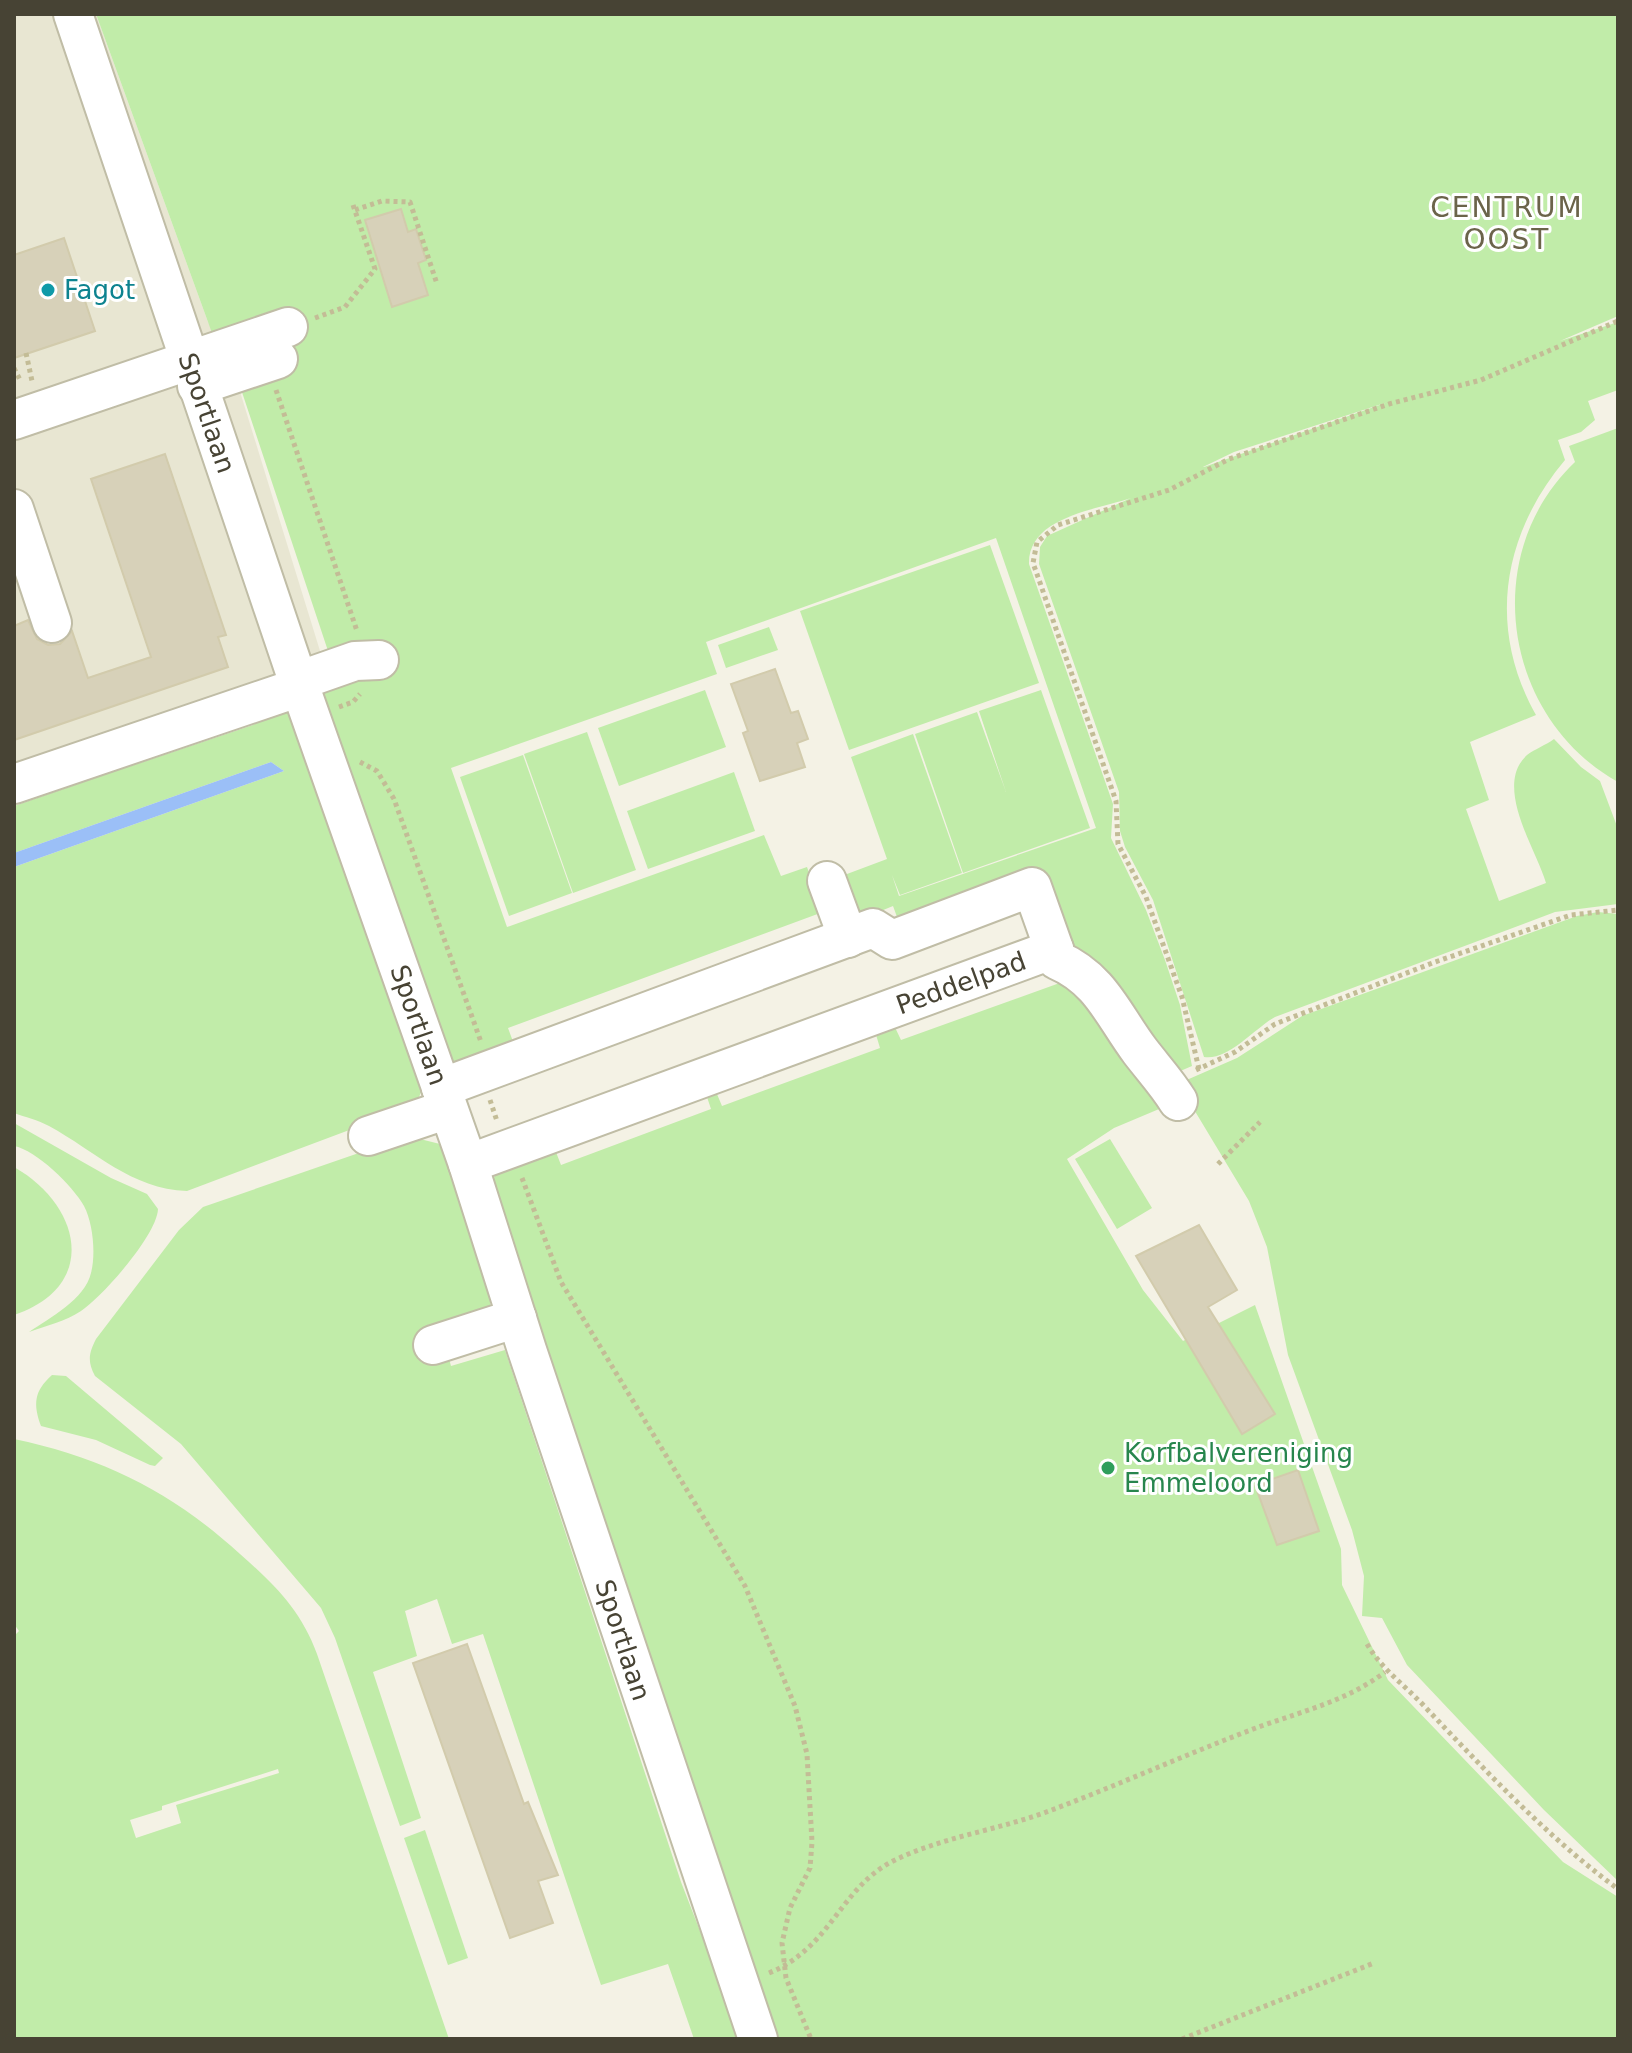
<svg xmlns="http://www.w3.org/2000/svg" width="1632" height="2053" viewBox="0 0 1632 2053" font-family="'DejaVu Sans',sans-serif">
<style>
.residential{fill:#e8e6d2}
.green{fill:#c1eca9;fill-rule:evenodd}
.water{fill:#9bbff7}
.building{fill:#d7d1b9;stroke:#d2cbac;stroke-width:2}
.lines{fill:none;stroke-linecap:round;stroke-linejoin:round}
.minor-casing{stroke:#c0bda6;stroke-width:42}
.path{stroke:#c3bc96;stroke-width:5;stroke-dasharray:4 4;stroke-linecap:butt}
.minor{stroke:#fff;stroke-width:38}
.culture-dot{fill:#0f9aa8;stroke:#fff;stroke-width:3}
.leisure-dot{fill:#2e9e5b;stroke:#fff;stroke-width:3}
.labels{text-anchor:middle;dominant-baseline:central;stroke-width:6;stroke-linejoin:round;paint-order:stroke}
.culture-label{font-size:26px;fill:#0d838f;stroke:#fff;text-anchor:start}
.street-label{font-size:26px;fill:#474334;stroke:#fff}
.leisure-label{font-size:26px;fill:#27864d;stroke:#fff;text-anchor:start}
.neighbourhood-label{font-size:28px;letter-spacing:2px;fill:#6b644a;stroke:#fff}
</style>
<rect width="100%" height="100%" fill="#f4f2e5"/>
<polygon class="residential" points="14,14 96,14 208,322 229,356 333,693 14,799"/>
<g class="green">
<path d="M96,14H1618V316L1560,341L1618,322V390L1588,401L1595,420L1581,432L1558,440L1565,460C1502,535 1487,628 1536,715L1470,742L1489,800L1466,809L1499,901L1546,883C1536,849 1493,786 1527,755C1535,749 1546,745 1554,739L1581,767L1600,781L1618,829V904L1555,912L1275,1017C1255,1028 1228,1061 1204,1057L1153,900L1125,847L1120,831L1119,792L1039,564L1040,547L1047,536L1131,498C1096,510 1028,517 1029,564L1113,804L1111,838L1146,910L1165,960L1180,1005L1192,1066L1178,1072L1073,954L1042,872L900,925L893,906L859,920L839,877L887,859L851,757L913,734L962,873L900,895L892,875L899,896L1096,828L996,538L706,642L717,674L451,768L507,927L764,835L781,876L807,867L823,912L508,1028L515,1047L461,1063L451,1060L312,683L336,675L230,356L212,333ZM1388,402L1204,467H1203L1234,452Z"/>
<path d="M1618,428V782C1503,718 1478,554 1575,462L1569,446Z"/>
<polygon points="990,545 1039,683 849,750 800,611"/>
<polygon points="769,627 778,650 726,668 718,645"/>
<polygon points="705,690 726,747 619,786 598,728"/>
<polygon points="1041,690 1090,828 963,873 915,734 977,712 1006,792 979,711"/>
<path d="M282,709L290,714L421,1092L416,1105L187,1191C131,1189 95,1151 49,1126C38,1120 25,1117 14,1113V867L284,771L271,762L14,853V806L98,777L114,761L128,767L253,725Z"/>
<polygon points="587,732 636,870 573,893 524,754"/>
<polygon points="523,755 572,893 509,916 460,777"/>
<polygon points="734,772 755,831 648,869 627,811"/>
<polygon points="1598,912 1618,914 1618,1881 1544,1810 1407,1665 1382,1618 1362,1616 1364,1576 1352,1530 1288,1355 1267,1247 1249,1201 1181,1088 1182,1082 1237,1058 1302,1016 1577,916"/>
<polygon points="1068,980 1171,1104 1114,1128 1067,1159 1143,1290 1183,1341 1255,1305 1341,1549 1342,1585 1388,1680 1563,1862 1618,1897 1618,2039 766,2039 489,1193 496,1172 554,1147 561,1165 711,1109 705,1091 714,1087 722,1106 880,1048 874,1028 892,1021 901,1040"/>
<path d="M14,1123L111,1178L147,1194L158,1209C157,1235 103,1296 81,1311C66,1321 46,1326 29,1332C50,1318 85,1299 91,1273C96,1254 93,1223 84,1206C73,1186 36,1150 14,1146Z"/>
<path d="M408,1136L440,1144L449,1159L492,1276L490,1307L441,1328L451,1366L505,1350L681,1882L742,2039H694L668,1964L601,1985L483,1634L452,1644L437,1599L405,1611L417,1656L373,1672L421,1818L400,1826L335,1638L321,1608L181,1444L95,1376C87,1361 89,1353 96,1339L179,1230L203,1207Z"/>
<polygon points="1110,1139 1152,1208 1117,1229 1075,1159"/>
<path d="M14,1167C81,1205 100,1286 14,1315Z"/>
<path d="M52,1375L66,1376L163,1458L155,1466L150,1465L96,1440L41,1426C33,1404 34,1391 52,1375Z"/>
<path d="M14,1439C104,1458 172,1492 240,1554C274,1584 301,1610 317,1654L449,2039H14V1636L19,1631L14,1624ZM278,1769L279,1773L176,1805L181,1823L136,1838L130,1820L162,1810V1806Z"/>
<polygon points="425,1830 468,1958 448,1965 404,1838"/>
</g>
<polygon class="water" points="271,762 284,771 14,867 14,853"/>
<g class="building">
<polygon points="401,209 408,232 416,229 426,260 418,263 428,295 392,307 365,220"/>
<polygon points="64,238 95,331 14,358 14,255"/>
<polygon points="165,454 226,635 218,637 228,667 14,740 14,626 28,620 37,639 48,645 60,644 72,631 88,678 151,657 91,479"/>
<polygon points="775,669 791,713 798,711 808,739 797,743 805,767 760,781 743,733 748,731 731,684"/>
<polygon points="1199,1225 1237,1290 1208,1307 1275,1414 1242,1434 1136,1256"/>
<polygon points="1298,1470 1319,1531 1277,1545 1255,1485"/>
<polygon points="467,1644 524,1804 528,1802 558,1875 538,1881 553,1923 510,1938 413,1663"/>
</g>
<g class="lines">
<g class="minor-casing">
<g id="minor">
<polyline points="73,14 298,681 468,1164 527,1350 758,2039"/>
<polyline points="197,386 278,359"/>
<polyline points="14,420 288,327"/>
<polyline points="14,509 52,623"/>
<polyline points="298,681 355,661 379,660"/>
<polyline points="14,784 300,687"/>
<polyline points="827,881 848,938"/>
<polyline points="441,1088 873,928 892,940 1032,887 1054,949"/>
<polyline points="368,1136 448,1109"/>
<path d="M468,1164L1054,949L1057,960C1101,979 1113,1015 1140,1051C1153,1068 1167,1083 1178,1101"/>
<polyline points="433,1345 517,1318"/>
</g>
</g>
<g class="path">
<polyline points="355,210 382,201 410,202 437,284"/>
<polyline points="315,318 345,307 375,269 352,202"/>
<polyline points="26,353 32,381"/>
<polyline points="14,368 21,382"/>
<polyline points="276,390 357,631"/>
<polyline points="339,707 353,702 360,694"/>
<polyline points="360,762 377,771 394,799 481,1042"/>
<polyline points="1199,1069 1182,997 1146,897 1118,844 1116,801 1038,577 1033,563 1037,542 1058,525 1169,490 1229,459 1389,404 1481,380 1618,321"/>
<polyline points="1196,1070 1235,1052 1275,1024 1435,962 1571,915 1618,910"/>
<polyline points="490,1100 497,1121"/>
<polyline points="1218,1164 1260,1122"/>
<polyline points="522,1178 561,1282 745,1586 795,1706 807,1754 812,1842 810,1868 790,1908 782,1943 786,1978 811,2039"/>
<path d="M1367,1644C1383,1671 1405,1685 1425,1707C1486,1771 1546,1836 1618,1889"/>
<path d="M769,1973C832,1947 839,1889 893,1861C941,1837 999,1830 1049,1811C1121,1784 1191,1752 1264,1725C1307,1710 1348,1700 1385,1672"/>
<polyline points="1182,2039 1374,1963"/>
</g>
<use href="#minor" class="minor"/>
</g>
<circle class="culture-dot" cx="48" cy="290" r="8"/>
<circle class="leisure-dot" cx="1108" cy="1468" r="8"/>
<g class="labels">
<g class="culture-label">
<text x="64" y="290">Fagot</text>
</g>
<g class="street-label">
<text transform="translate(207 413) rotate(71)">Sportlaan</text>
<text transform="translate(961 983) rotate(-20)">Peddelpad</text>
<text transform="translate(419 1025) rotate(71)">Sportlaan</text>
<text transform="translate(623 1640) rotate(72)">Sportlaan</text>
</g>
<g class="leisure-label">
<text x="1124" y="1453">Korfbalvereniging<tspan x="1124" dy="30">Emmeloord</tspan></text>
</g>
<g class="neighbourhood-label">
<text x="1507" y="207">CENTRUM<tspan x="1507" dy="32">OOST</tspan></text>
</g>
</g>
<rect width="1632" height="2053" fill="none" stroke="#474334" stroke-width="32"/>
</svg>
